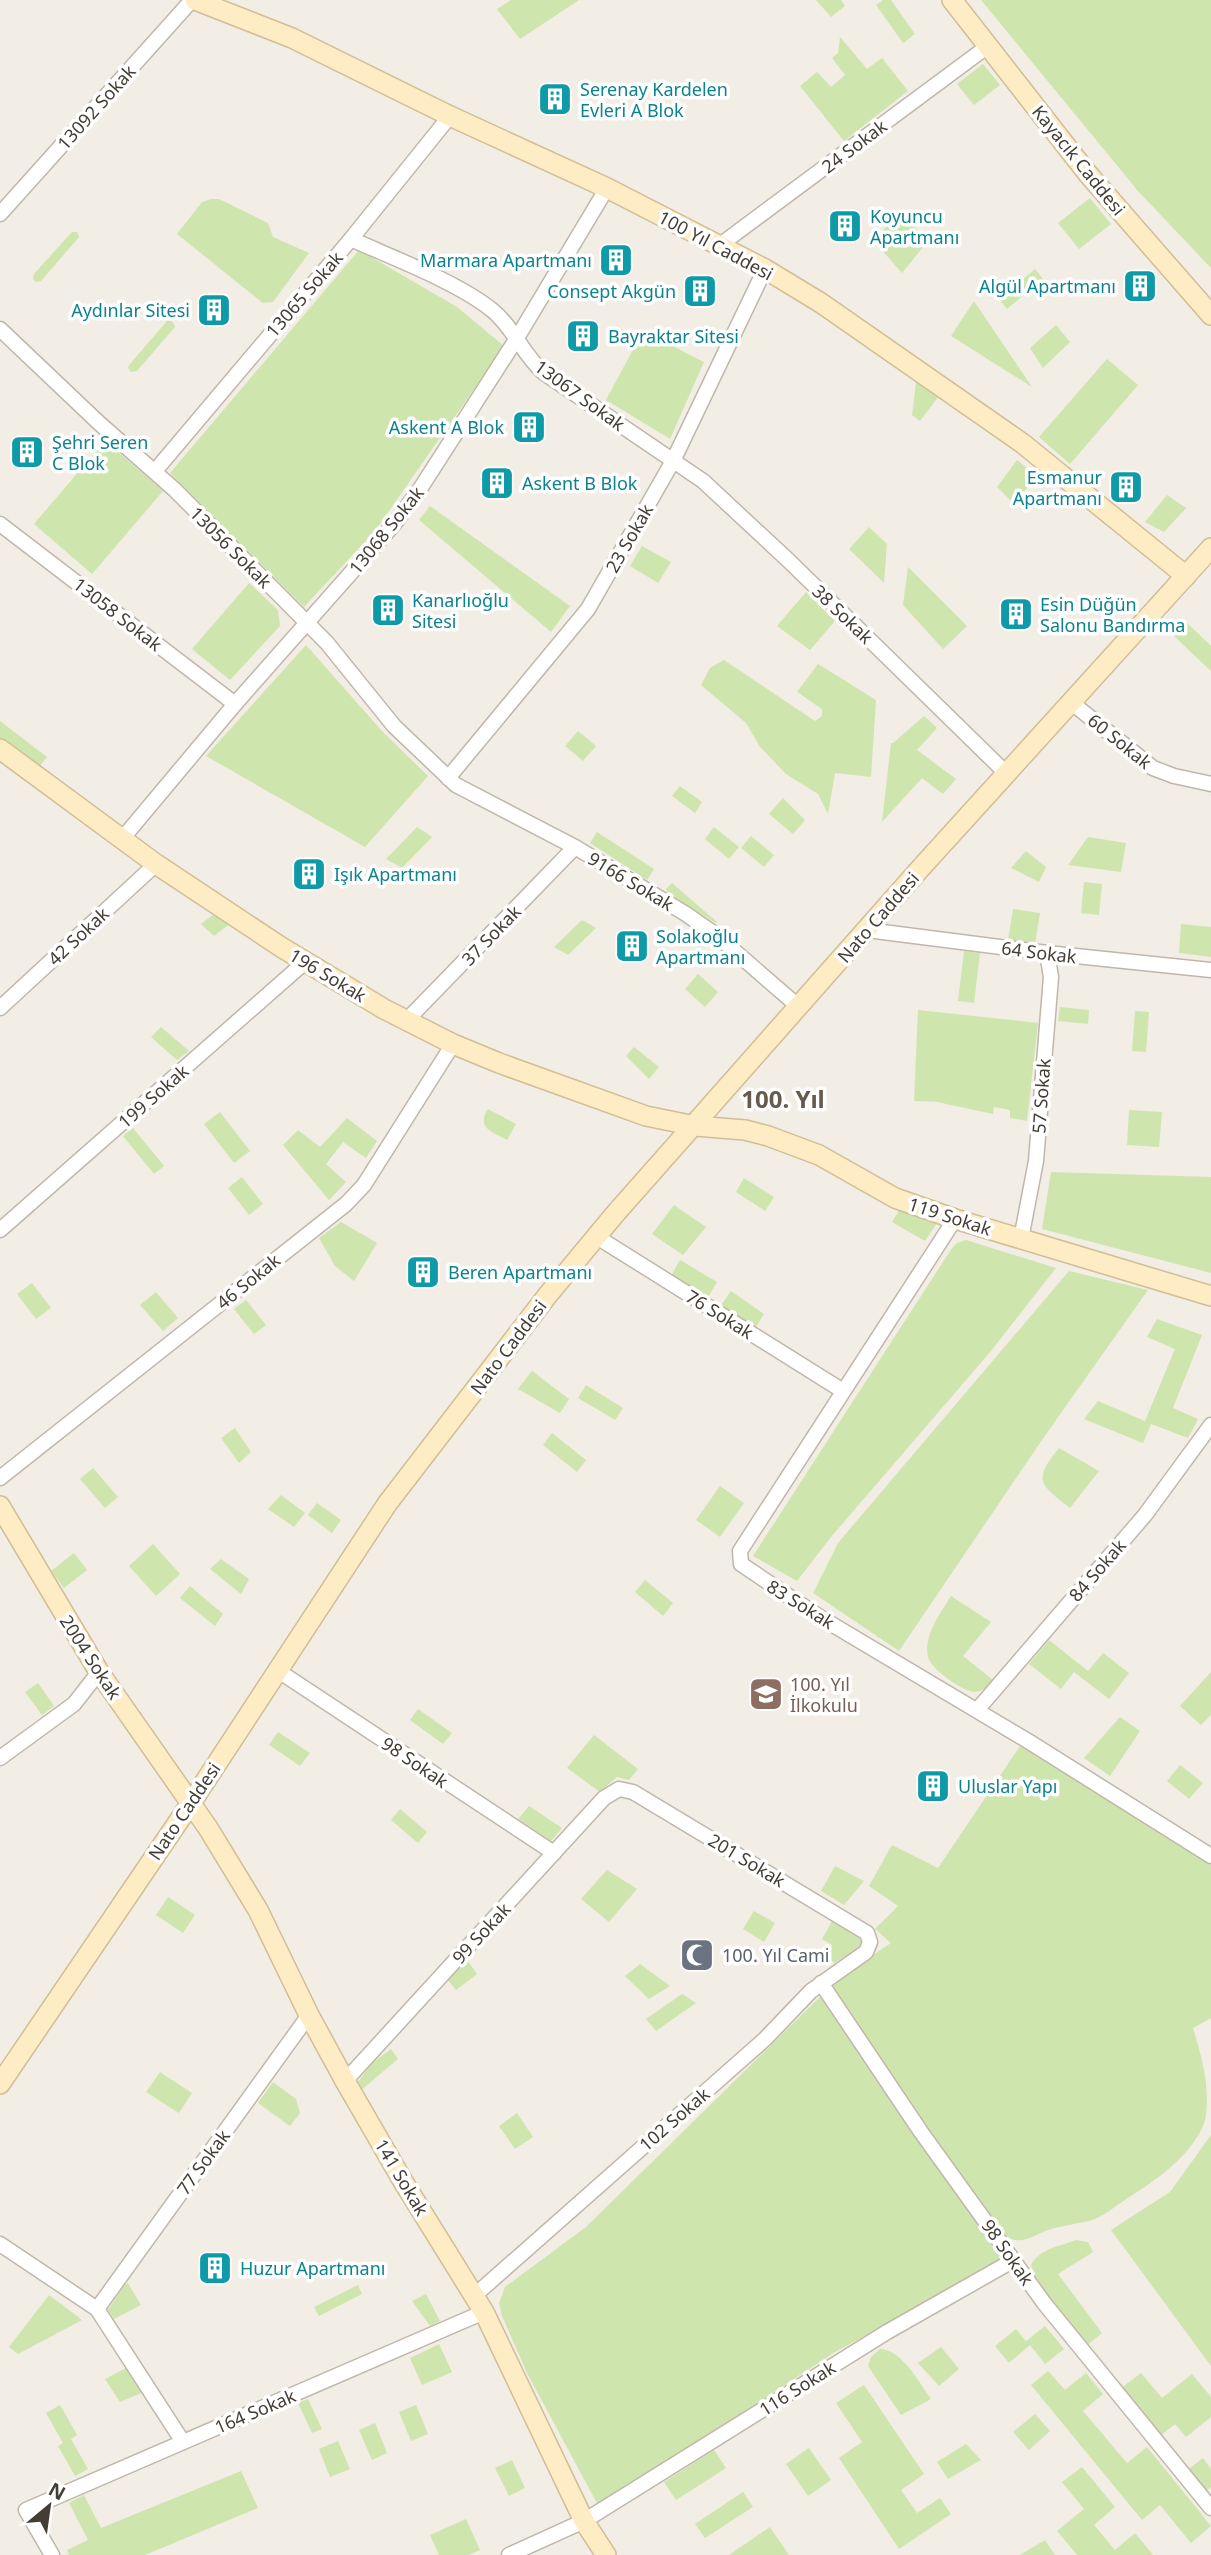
<svg xmlns="http://www.w3.org/2000/svg" width="1211" height="2555" viewBox="0 0 1211 2555" font-family="'Noto Sans',sans-serif">
<style>
.green{fill:#cfe5ae}
.lines{fill:none;stroke-linecap:round;stroke-linejoin:round}
.street-casing{stroke:#c0b7ab;stroke-width:17}
.secondary-casing{stroke:#d1be96;stroke-width:22}
.street{stroke:#fff;stroke-width:14}
.secondary{stroke:#fdecc4;stroke-width:19}
.labels{text-anchor:middle;dominant-baseline:central;stroke-width:7;stroke-linejoin:round;paint-order:stroke}
.culture-label{font-size:18px;fill:#0d838f;stroke:#fff;text-anchor:start}
.street-label{font-size:18px;fill:#443d35;stroke:#fff}
.education-label{font-size:18px;fill:#785e54;stroke:#fff;text-anchor:start}
.worship-label{font-size:18px;fill:#5b616d;stroke:#fff;text-anchor:start}
.district-label{font-size:24px;font-weight:bold;fill:#665b4c;stroke:#fff}
</style>
<rect width="100%" height="100%" fill="#f2ede5"/>
<g class="green">
<polygon points="511,0 579,0 520,39 497,9"/>
<polygon points="816,0 841,0 845,6 831,17"/>
<polygon points="883,0 891,0 915,34 903,43 876,5"/>
<polygon points="981,0 1211,0 1211,268 1138,191"/>
<polygon points="840,37 867,69 882,58 908,91 844,141 800,86 817,72 831,87 845,75 832,58 838,53"/>
<polygon points="983,64 1000,85 974,105 957,84"/>
<polygon points="1090,198 1111,224 1079,249 1058,223"/>
<polygon points="211,199 219,199 268,223 273,237 309,253 273,302 263,303 177,234 202,202"/>
<polygon points="901,212 928,241 902,273 873,240"/>
<polygon points="72,232 77,232 79,237 41,281 35,282 33,278 34,274"/>
<polygon points="359,250 457,307 504,346 375,531 304,607 170,473"/>
<polygon points="1035,269 1043,279 1007,309 999,299"/>
<polygon points="974,301 1032,387 951,336"/>
<polygon points="167,321 172,321 175,327 137,371 131,372 128,367 130,364"/>
<polygon points="1056,325 1070,342 1043,368 1030,348"/>
<polygon points="643,331 704,362 670,439 606,400"/>
<polygon points="1107,359 1138,385 1070,464 1039,437"/>
<polygon points="916,382 938,397 920,421 912,415"/>
<polygon points="105,441 163,491 92,574 34,524"/>
<polygon points="1017,460 1038,477 1013,503 997,487"/>
<polygon points="1167,495 1186,508 1164,532 1145,522"/>
<polygon points="430,506 570,606 551,632 419,520"/>
<polygon points="869,527 887,544 884,583 849,549"/>
<polygon points="642,546 671,562 658,583 630,566"/>
<polygon points="908,567 967,626 943,649 903,605"/>
<polygon points="249,583 278,610 280,626 230,680 192,649"/>
<polygon points="806,592 835,621 810,650 777,626"/>
<polygon points="1187,623 1211,646 1211,671 1174,636"/>
<polygon points="306,645 381,730 428,776 365,847 206,756"/>
<polygon points="724,660 815,721 822,716 822,709 797,692 818,664 876,700 871,777 835,773 828,814 818,794 786,774 760,747 746,723 701,685 710,668"/>
<polygon points="924,716 937,728 917,750 956,779 943,794 922,778 882,822 891,743 893,743"/>
<polygon points="0,721 47,757 38,768 0,739"/>
<polygon points="578,731 596,746 583,761 565,746"/>
<polygon points="680,786 702,802 695,813 672,796"/>
<polygon points="783,798 805,820 793,834 769,814"/>
<polygon points="417,827 432,837 402,868 386,859"/>
<polygon points="714,827 739,847 729,859 705,839"/>
<polygon points="597,832 654,869 647,880 590,843"/>
<polygon points="751,836 774,855 764,867 741,848"/>
<polygon points="1088,837 1126,843 1121,872 1068,865"/>
<polygon points="1026,851 1046,867 1039,882 1011,868"/>
<polygon points="1084,882 1102,884 1099,915 1081,913"/>
<polygon points="672,883 717,922 716,923 667,893 666,889"/>
<polygon points="1013,909 1040,913 1035,944 1008,940"/>
<polygon points="215,913 231,923 214,936 201,924"/>
<polygon points="582,920 596,928 568,955 554,947"/>
<polygon points="1181,924 1211,927 1211,957 1179,953"/>
<polygon points="964,951 980,953 974,1003 958,1001"/>
<polygon points="698,974 718,992 705,1007 685,989"/>
<polygon points="1060,1007 1089,1010 1088,1024 1058,1021"/>
<polygon points="918,1010 1038,1023 1027,1121 1010,1118 1010,1110 994,1107 993,1114 937,1102 914,1101"/>
<polygon points="1135,1011 1149,1012 1146,1052 1132,1051"/>
<polygon points="161,1027 189,1051 177,1060 151,1037"/>
<polygon points="634,1047 659,1067 649,1079 626,1056"/>
<path d="M488,1109L516,1124L507,1140C492,1132 476,1128 488,1109Z"/>
<polygon points="1129,1110 1162,1112 1159,1147 1127,1145"/>
<polygon points="220,1112 250,1151 234,1163 204,1124"/>
<polygon points="347,1118 377,1141 366,1158 343,1142 326,1164 346,1182 329,1200 283,1145 298,1130 320,1147"/>
<polygon points="133,1128 164,1166 154,1174 123,1136"/>
<polygon points="1051,1172 1211,1177 1211,1273 1042,1229"/>
<polygon points="242,1177 263,1204 249,1215 228,1188"/>
<polygon points="744,1178 774,1197 765,1211 736,1192"/>
<polygon points="674,1205 706,1227 683,1255 652,1234"/>
<polygon points="900,1209 937,1223 925,1241 892,1222"/>
<polygon points="341,1222 377,1243 354,1281 335,1266 319,1238"/>
<polygon points="966,1240 1056,1268 991,1351 831,1537 797,1581 753,1556 952,1248 957,1243"/>
<polygon points="680,1260 717,1282 708,1297 671,1276"/>
<polygon points="1069,1271 1148,1290 1044,1437 899,1651 813,1593 838,1543"/>
<polygon points="32,1283 51,1308 36,1319 17,1294"/>
<polygon points="731,1291 764,1314 755,1329 721,1305"/>
<polygon points="156,1292 178,1318 163,1331 140,1305"/>
<polygon points="246,1300 266,1325 254,1334 234,1309"/>
<polygon points="1157,1319 1202,1335 1173,1408 1198,1419 1188,1438 1151,1424 1143,1443 1084,1419 1098,1401 1145,1421 1175,1349 1147,1337"/>
<polygon points="532,1371 569,1399 560,1413 518,1389"/>
<polygon points="586,1385 623,1408 615,1420 578,1398"/>
<polygon points="235,1428 251,1452 239,1463 221,1438"/>
<polygon points="552,1433 586,1460 577,1472 543,1445"/>
<path d="M1059,1448L1099,1471L1070,1508C1040,1484 1032,1481 1059,1448Z"/>
<polygon points="93,1468 118,1497 105,1508 80,1479"/>
<polygon points="720,1486 744,1503 720,1537 696,1520"/>
<polygon points="281,1495 305,1513 294,1527 268,1509"/>
<polygon points="317,1503 341,1520 332,1533 308,1515"/>
<polygon points="153,1544 180,1574 156,1596 129,1566"/>
<polygon points="74,1553 87,1570 64,1588 51,1571"/>
<polygon points="221,1559 249,1579 241,1594 210,1569"/>
<polygon points="645,1580 673,1603 663,1616 635,1592"/>
<polygon points="190,1586 223,1614 215,1626 180,1598"/>
<path d="M951,1596L991,1622L963,1656L993,1680C988,1686 984,1691 975,1692C963,1692 931,1669 928,1657C923,1635 941,1613 951,1596Z"/>
<polygon points="1049,1640 1088,1671 1103,1653 1129,1673 1109,1699 1074,1672 1061,1689 1029,1664"/>
<polygon points="1211,1672 1211,1715 1201,1725 1180,1706"/>
<polygon points="38,1683 54,1706 42,1715 25,1692"/>
<polygon points="418,1709 452,1733 443,1744 410,1720"/>
<polygon points="1120,1717 1140,1731 1110,1776 1084,1758"/>
<polygon points="278,1732 310,1753 300,1766 269,1745"/>
<polygon points="594,1735 638,1769 629,1780 617,1777 600,1792 567,1768"/>
<path d="M1022,1743L1144,1819L1211,1865V2018L1193,2028C1202,2058 1211,2089 1205,2121C1191,2158 1154,2181 1122,2202C1114,2207 1105,2215 1095,2219C1080,2224 1063,2225 1048,2230C1032,2236 1020,2247 1004,2235L831,1991L834,1981L891,1943L875,1929L898,1906L869,1886L892,1845L938,1868Z"/>
<polygon points="1180,1765 1203,1783 1189,1799 1167,1781"/>
<polygon points="529,1806 562,1828 551,1841 518,1819"/>
<polygon points="400,1809 427,1832 418,1843 391,1820"/>
<polygon points="835,1866 864,1881 844,1905 821,1891"/>
<polygon points="607,1870 637,1889 609,1922 581,1899"/>
<polygon points="168,1897 195,1915 183,1933 156,1915"/>
<polygon points="754,1911 775,1923 764,1942 743,1929"/>
<polygon points="834,1918 861,1937 862,1941 856,1950 834,1963 828,1956 832,1945 822,1939"/>
<polygon points="467,1960 477,1974 456,1990 448,1980"/>
<polygon points="640,1964 670,1986 649,1999 625,1976"/>
<polygon points="682,1994 696,2003 656,2031 646,2019"/>
<polygon points="821,1996 1001,2251 998,2265 835,2352 599,2507 527,2373 502,2316 499,2303 505,2287 586,2227"/>
<polygon points="391,2049 398,2059 360,2091 357,2083 372,2063"/>
<polygon points="160,2072 192,2093 179,2113 146,2092"/>
<polygon points="273,2082 296,2099 300,2113 290,2126 258,2103"/>
<polygon points="517,2113 533,2137 515,2149 499,2126"/>
<polygon points="1211,2135 1211,2366 1111,2230 1170,2192"/>
<path d="M1076,2240L1088,2242L1093,2252L1058,2274L1102,2333L1085,2347L1034,2275L1031,2265C1039,2249 1060,2246 1076,2240Z"/>
<polygon points="128,2283 141,2305 114,2319 108,2310 124,2286"/>
<polygon points="358,2285 362,2294 319,2316 314,2307"/>
<polygon points="426,2294 440,2321 430,2326 412,2301"/>
<polygon points="49,2295 82,2320 18,2354 9,2347"/>
<polygon points="1045,2326 1064,2349 1045,2364 1030,2345 1009,2363 995,2346 1016,2329 1026,2341"/>
<polygon points="439,2344 452,2372 422,2385 410,2358"/>
<polygon points="941,2347 959,2369 939,2386 918,2363"/>
<path d="M880,2349C902,2350 919,2382 931,2399L901,2415L868,2366L871,2357Z"/>
<polygon points="130,2366 146,2391 120,2402 105,2379"/>
<polygon points="1048,2371 1065,2390 1086,2373 1103,2394 1083,2411 1127,2463 1147,2447 1211,2526 1191,2543 1160,2505 1142,2520 1031,2385"/>
<polygon points="1141,2373 1162,2398 1192,2374 1211,2397 1211,2417 1186,2437 1175,2424 1159,2437 1120,2389"/>
<polygon points="864,2385 924,2474 901,2490 917,2513 940,2498 951,2514 899,2549 839,2458 862,2442 836,2403"/>
<polygon points="308,2399 322,2429 312,2433 298,2403"/>
<polygon points="60,2405 77,2435 71,2439 88,2469 75,2476 58,2446 63,2443 46,2413"/>
<polygon points="416,2405 428,2434 411,2441 399,2412"/>
<polygon points="1035,2414 1050,2431 1029,2450 1013,2432"/>
<polygon points="375,2423 387,2453 372,2460 359,2430"/>
<polygon points="338,2441 350,2469 330,2477 319,2449"/>
<polygon points="966,2444 981,2460 948,2479 937,2462"/>
<polygon points="809,2448 831,2480 808,2496 786,2464"/>
<polygon points="714,2450 726,2468 676,2500 664,2482"/>
<polygon points="1203,2458 1211,2469 1211,2487 1203,2493 1186,2471"/>
<polygon points="512,2460 525,2488 509,2496 495,2468"/>
<polygon points="1082,2467 1115,2507 1094,2525 1115,2550 1135,2533 1153,2555 1077,2555 1057,2531 1084,2509 1062,2482"/>
<polygon points="241,2471 258,2508 145,2555 69,2555 67,2550 88,2540 69,2503 84,2495 101,2528"/>
<polygon points="743,2492 753,2507 705,2538 695,2524"/>
<polygon points="466,2519 480,2550 469,2555 439,2555 430,2535"/>
<polygon points="770,2527 789,2555 729,2555"/>
<polygon points="1045,2540 1055,2555 1020,2555"/>
</g>
<g class="lines">
<g class="street-casing">
<g id="street">
<polyline points="0,214 192,0"/>
<path d="M351,239C393,258 457,282 492,310C514,328 523,355 544,373L703,481L789,561L1007,774"/>
<polyline points="720,245 988,46"/>
<polyline points="0,329 99,423 175,490 327,643 394,726 456,785 575,847 686,914 716,935 799,1007"/>
<polyline points="155,471 351,239 450,116"/>
<polyline points="0,524 235,704"/>
<polyline points="1072,703 1153,768 1174,776 1211,784"/>
<polyline points="448,778 588,609 673,461 765,269"/>
<polyline points="122,839 235,704 395,523 420,489 517,338 607,188"/>
<polyline points="867,930 1047,953 1211,970"/>
<polyline points="0,1008 156,864"/>
<polyline points="406,1021 575,847"/>
<polyline points="955,1219 740,1551 741,1564 818,1616 1028,1741 1211,1856"/>
<polyline points="0,1230 305,962"/>
<polyline points="597,1237 843,1391"/>
<polyline points="1021,1239 1036,1161 1051,977 1047,953"/>
<polyline points="0,1478 346,1204 364,1185 453,1044"/>
<polyline points="277,1670 554,1853"/>
<polyline points="977,1710 1145,1515 1211,1425"/>
<polyline points="0,1758 74,1704 99,1672"/>
<polyline points="821,1983 921,2132 1044,2303 1211,2508"/>
<polyline points="345,2081 604,1798 619,1789 633,1792 867,1933 870,1942 866,1952 811,1991 765,2039 474,2296"/>
<polyline points="0,2244 97,2309 183,2442"/>
<polyline points="97,2309 309,2015"/>
<polyline points="52,2555 26,2510 484,2312"/>
<polyline points="509,2555 584,2521 887,2332 1014,2260"/>
</g>
</g>
<g class="secondary-casing">
<g id="secondary">
<polyline points="195,0 292,38 450,116 607,188 765,269 821,303 1022,443 1186,576"/>
<polyline points="952,0 1088,174 1211,315"/>
<polyline points="0,749 156,864 281,947 384,1009 453,1044 499,1063 646,1116 695,1126 745,1130 768,1136 819,1155 895,1198 955,1219 1211,1296"/>
<polyline points="0,1506 99,1672 208,1828 258,1910 309,2015 345,2081 404,2183 484,2312 584,2521 606,2555"/>
<polyline points="0,2084 191,1803 387,1504 547,1296 615,1214 918,871 1211,548"/>
</g>
</g>
<use href="#street" class="street"/>
<use href="#secondary" class="secondary"/>
</g>
<defs>
<g id="building-square" transform="scale(1.75)"><rect x="-9" y="-9" width="18" height="18" rx="4" fill="#0f9aa8" stroke="#fff"/><path d="M-4-6H4V6H1V3H-1V6H-4ZM-2.5-4.3h1.7v1.8h-1.7ZM.8-4.3h1.7v1.8H.8ZM-2.5-1h1.7V.8h-1.7ZM.8-1h1.7V.8H.8Z" fill="#fff"/></g>
<g id="school-square" transform="scale(1.75)"><rect x="-9" y="-9" width="18" height="18" rx="4" fill="#8d6e63" stroke="#fff"/><path d="M0-5L7-2L0 1L-7-2ZM-4 1L0 2.5L4 1V4Q0 6-4 4Z" fill="#fff"/></g>
<g id="mosque-square" transform="scale(1.75)"><rect x="-9" y="-9" width="18" height="18" rx="4" fill="#6b7280" stroke="#fff"/><path d="M3.5-4.9A6 6 0 1 0 3.5 4.9A5 5 0 1 1 3.5-4.9Z" fill="#fff"/></g>
</defs>
<g fill-rule="evenodd">
<use href="#building-square" x="555" y="99"/>
<use href="#building-square" x="845" y="226"/>
<use href="#building-square" x="616" y="260"/>
<use href="#building-square" x="1140" y="286"/>
<use href="#building-square" x="700" y="291"/>
<use href="#building-square" x="214" y="310"/>
<use href="#building-square" x="583" y="336"/>
<use href="#building-square" x="529" y="427"/>
<use href="#building-square" x="27" y="452"/>
<use href="#building-square" x="497" y="483"/>
<use href="#building-square" x="1126" y="487"/>
<use href="#building-square" x="388" y="610"/>
<use href="#building-square" x="1016" y="614"/>
<use href="#building-square" x="309" y="874"/>
<use href="#building-square" x="632" y="946"/>
<use href="#building-square" x="423" y="1272"/>
<use href="#school-square" x="766" y="1694"/>
<use href="#building-square" x="933" y="1786"/>
<use href="#mosque-square" x="697" y="1955"/>
<use href="#building-square" x="215" y="2268"/>
</g>
<g class="labels">
<g class="culture-label">
<text x="580" y="89">Serenay Kardelen<tspan x="580" dy="21">Evleri A Blok</tspan></text>
<text x="870" y="216">Koyuncu<tspan x="870" dy="21">Apartmanı</tspan></text>
<text x="592" y="260" text-anchor="end">Marmara Apartmanı</text>
<text x="1116" y="286" text-anchor="end">Algül Apartmanı</text>
<text x="676" y="291" text-anchor="end">Consept Akgün</text>
<text x="190" y="310" text-anchor="end">Aydınlar Sitesi</text>
<text x="608" y="336">Bayraktar Sitesi</text>
<text x="504" y="427" text-anchor="end">Askent A Blok</text>
<text x="52" y="442">Şehri Seren<tspan x="52" dy="21">C Blok</tspan></text>
<text x="1102" y="477" text-anchor="end">Esmanur<tspan x="1102" dy="21">Apartmanı</tspan></text>
<text x="522" y="483">Askent B Blok</text>
<text x="412" y="600">Kanarlıoğlu<tspan x="412" dy="21">Sitesi</tspan></text>
<text x="1040" y="604">Esin Düğün<tspan x="1040" dy="21">Salonu Bandırma</tspan></text>
<text x="334" y="874">Işık Apartmanı</text>
<text x="656" y="936">Solakoğlu<tspan x="656" dy="21">Apartmanı</tspan></text>
<text x="448" y="1272">Beren Apartmanı</text>
<text x="958" y="1786">Uluslar Yapı</text>
<text x="240" y="2268">Huzur Apartmanı</text>
</g>
<g class="street-label">
<text transform="translate(96 107) rotate(-48)">13092 Sokak</text>
<text transform="translate(854 146) rotate(-37)">24 Sokak</text>
<text transform="translate(1079 160) rotate(51)">Kayacık Caddesi</text>
<text transform="translate(716 245) rotate(28)">100 Yıl Caddesi</text>
<text transform="translate(304 294) rotate(-49)">13065 Sokak</text>
<text transform="translate(580 395) rotate(36)">13067 Sokak</text>
<text transform="translate(386 530) rotate(-51)">13068 Sokak</text>
<text transform="translate(629 538) rotate(-60)">23 Sokak</text>
<text transform="translate(231 547) rotate(45)">13056 Sokak</text>
<text transform="translate(118 614) rotate(38)">13058 Sokak</text>
<text transform="translate(843 614) rotate(44)">38 Sokak</text>
<text transform="translate(1120 741) rotate(39)">60 Sokak</text>
<text transform="translate(631 881) rotate(31)">9166 Sokak</text>
<text transform="translate(878 917) rotate(-49)">Nato Caddesi</text>
<text transform="translate(491 935) rotate(-46)">37 Sokak</text>
<text transform="translate(78 936) rotate(-43)">42 Sokak</text>
<text transform="translate(1039 952) rotate(7)">64 Sokak</text>
<text transform="translate(328 975) rotate(31)">196 Sokak</text>
<text transform="translate(153 1096) rotate(-41)">199 Sokak</text>
<text transform="translate(1041 1096) rotate(-86)">57 Sokak</text>
<text transform="translate(950 1216) rotate(18)">119 Sokak</text>
<text transform="translate(248 1281) rotate(-39)">46 Sokak</text>
<text transform="translate(720 1314) rotate(32)">76 Sokak</text>
<text transform="translate(508 1347) rotate(-53)">Nato Caddesi</text>
<text transform="translate(1097 1570) rotate(-49)">84 Sokak</text>
<text transform="translate(801 1604) rotate(32)">83 Sokak</text>
<text transform="translate(91 1657) rotate(57)">2004 Sokak</text>
<text transform="translate(415 1762) rotate(34)">98 Sokak</text>
<text transform="translate(184 1811) rotate(-56)">Nato Caddesi</text>
<text transform="translate(747 1860) rotate(31)">201 Sokak</text>
<text transform="translate(481 1933) rotate(-47)">99 Sokak</text>
<text transform="translate(674 2119) rotate(-41)">102 Sokak</text>
<text transform="translate(203 2162) rotate(-54)">77 Sokak</text>
<text transform="translate(402 2177) rotate(59)">141 Sokak</text>
<text transform="translate(1008 2252) rotate(55)">98 Sokak</text>
<text transform="translate(797 2388) rotate(-32)">116 Sokak</text>
<text transform="translate(255 2411) rotate(-23)">164 Sokak</text>
</g>
<g class="education-label">
<text x="790" y="1684">100. Yıl<tspan x="790" dy="21">İlkokulu</tspan></text>
</g>
<g class="worship-label">
<text x="722" y="1955">100. Yıl Cami</text>
</g>
<g class="district-label">
<text x="783" y="1098">100. Yıl</text>
</g>
</g>
<g transform="translate(49 2506) rotate(29)" stroke="#ffffff" stroke-width="5" paint-order="stroke">
<path d="M0-5L12 26L0 18L-12 26Z" fill="#443d35"/>
<text y="-10" font-size="19" font-weight="bold" text-anchor="middle" fill="#443d35">N</text>
</g>
</svg>
